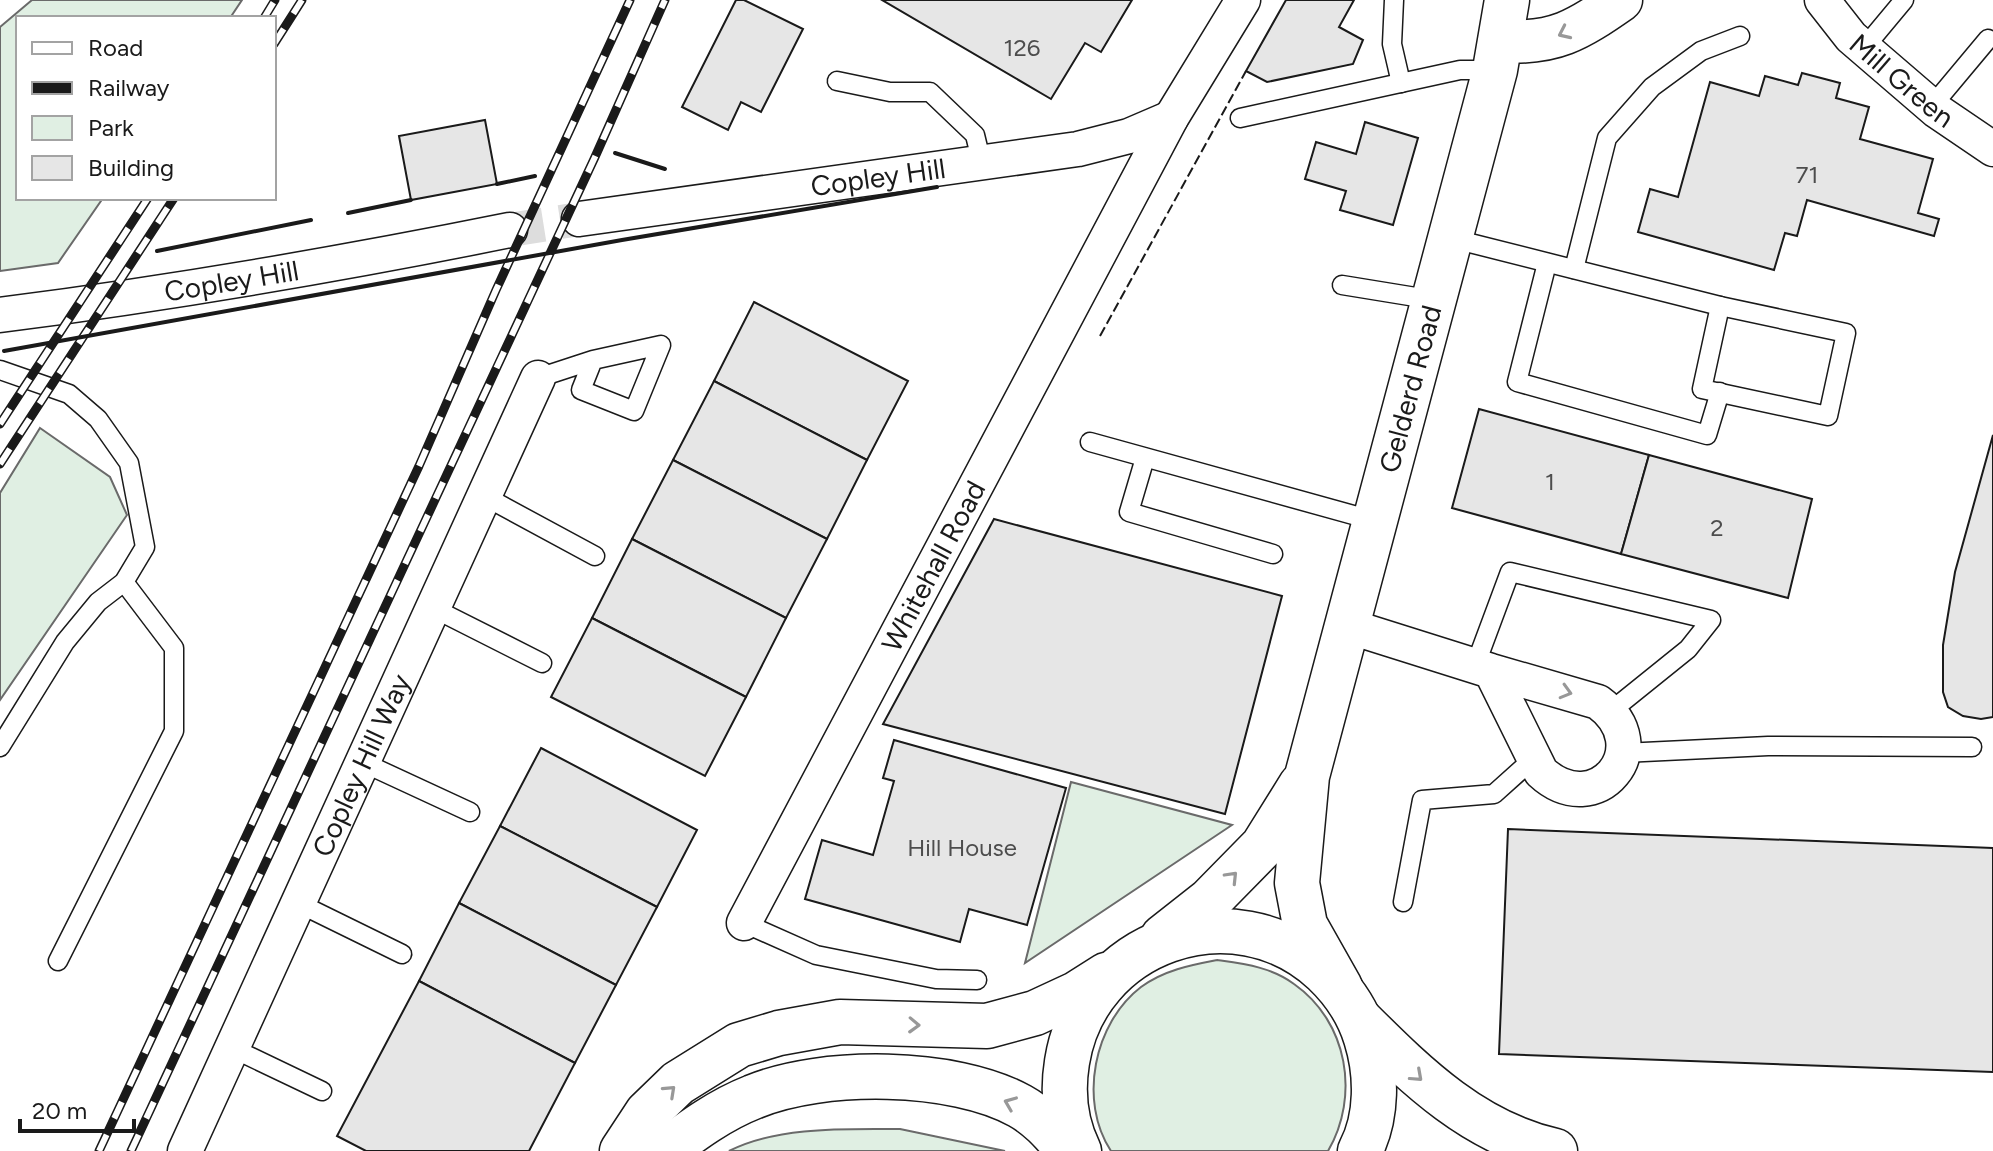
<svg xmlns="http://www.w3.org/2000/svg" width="1993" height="1151" viewBox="0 0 1993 1151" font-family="Figtree,sans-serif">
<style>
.green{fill:#e0efe3;stroke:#6a6a6a;stroke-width:2}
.building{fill:#e6e6e6;stroke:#1a1a1a;stroke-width:2}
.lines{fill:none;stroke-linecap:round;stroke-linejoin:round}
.minor-tunnel{stroke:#ddd;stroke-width:34;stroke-dasharray:34 17;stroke-linecap:butt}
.service-casing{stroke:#1a1a1a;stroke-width:21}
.minor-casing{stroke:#1a1a1a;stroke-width:37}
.tertiary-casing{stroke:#1a1a1a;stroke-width:45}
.primary-casing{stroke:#1a1a1a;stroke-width:47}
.service{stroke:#fff;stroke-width:18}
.minor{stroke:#fff;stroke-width:34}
.tertiary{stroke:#fff;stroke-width:42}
.primary{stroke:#fff;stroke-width:44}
.rail-casing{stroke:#1a1a1a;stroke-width:9}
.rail{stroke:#fff;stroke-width:6;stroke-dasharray:18;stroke-linecap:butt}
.fence{stroke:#1a1a1a;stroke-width:2;stroke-dasharray:10 4;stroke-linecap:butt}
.wall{stroke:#1a1a1a;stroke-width:4}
.oneway{stroke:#989898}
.labels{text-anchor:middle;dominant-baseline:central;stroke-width:6;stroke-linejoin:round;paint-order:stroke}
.number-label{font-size:24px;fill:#4d4d4d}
.street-label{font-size:28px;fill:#1a1a1a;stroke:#fff}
</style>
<rect width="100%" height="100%" fill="#fff"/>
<g class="green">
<polygon points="32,0 242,0 230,18 18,18 18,198 103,198 58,263 0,271 0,27"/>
<polygon points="40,428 110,477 127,515 0,700 0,493"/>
<polygon points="1071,782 1232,825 1025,963"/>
<path d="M1217,960C1245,964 1271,967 1294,984C1348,1022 1360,1096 1328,1151H1111C1078,1101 1094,1023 1141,987C1164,970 1191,965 1217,960Z"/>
<path d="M900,1129L1005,1151H729C778,1126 846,1129 900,1129Z"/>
</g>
<g class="building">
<polygon points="736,0 744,0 803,29 761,112 741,102 728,130 682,107"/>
<polygon points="882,0 1132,0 1101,52 1085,43 1051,99"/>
<polygon points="1286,0 1354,0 1339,27 1363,40 1353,64 1267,82 1246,71"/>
<polygon points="1802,73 1840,83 1836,98 1869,107 1860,139 1933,159 1918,213 1939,219 1934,236 1807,200 1797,236 1785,233 1774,270 1638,232 1650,189 1678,197 1710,82 1759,96 1765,76 1798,85"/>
<polygon points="485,120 497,184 411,200 399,136"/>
<polygon points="1365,122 1418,138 1393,225 1340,210 1346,191 1305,179 1316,142 1356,154"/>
<polygon points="754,302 908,381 867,460 714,381"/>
<polygon points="714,381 867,460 827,539 673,460"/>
<polygon points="1479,409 1649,455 1621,554 1452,508"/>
<polygon points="1993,435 1993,717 1981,719 1963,716 1948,707 1943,692 1943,645 1955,572"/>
<polygon points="1649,455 1812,499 1788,598 1621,554"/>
<polygon points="673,460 827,539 786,618 632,539"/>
<polygon points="994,519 1282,596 1225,814 883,724"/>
<polygon points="632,539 786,618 746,697 592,618"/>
<polygon points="592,618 746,697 705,776 551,697"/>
<polygon points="894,740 1066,788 1027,925 969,909 960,942 805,899 822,840 873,855 894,781 883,778"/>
<polygon points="541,748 697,830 657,907 500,826"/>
<polygon points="500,826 657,907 616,985 459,903"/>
<polygon points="1508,829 1993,848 1993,1072 1499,1054"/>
<polygon points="459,903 616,985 575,1063 419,981"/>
<polygon points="419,981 575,1063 529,1151 366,1151 337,1136"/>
</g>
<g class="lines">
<polyline class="minor-tunnel" points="510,230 579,219"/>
<g class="service-casing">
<g id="service">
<polyline points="1394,0 1392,44 1401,83"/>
<polyline points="1864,48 1904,0"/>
<polyline points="837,81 890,92 930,92 975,135 982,164"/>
<polyline points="1932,106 1988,39"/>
<polyline points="1240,118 1460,70 1495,70"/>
<polyline points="1450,238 1720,306"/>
<polyline points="1547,263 1517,382 1707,435 1720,392"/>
<polyline points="1574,269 1607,138 1652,87 1701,51 1740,36"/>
<polyline points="1342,285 1434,300"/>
<polygon points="1720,306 1846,333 1828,416 1702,389"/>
<polyline points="0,370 69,394 98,419 129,463 145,547 124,582 98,602 65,642 0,747"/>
<polyline points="538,378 593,360 661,345 634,411 581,390 593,360"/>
<polyline points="1090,442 1375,521"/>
<polyline points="1145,458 1129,512 1273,554"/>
<polyline points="484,496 595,556"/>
<polyline points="433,608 542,663"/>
<polyline points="1475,666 1510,572 1711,620 1688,649 1611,711"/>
<polyline points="1623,753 1768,746 1972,747"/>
<polyline points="362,762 470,812"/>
<polyline points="1403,902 1422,800 1494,794 1533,759"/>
<polyline points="298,903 402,954"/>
<polyline points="744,923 816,955 936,979 977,980"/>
<polyline points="58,961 174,731 174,648 124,582"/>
<polyline points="232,1048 322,1091"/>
</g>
</g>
<g class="minor-casing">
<g id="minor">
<path id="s1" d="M1822,0L1851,37L1937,111L1993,149"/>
<path id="s2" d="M579,219L1078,149L1129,136L1171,118"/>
<path id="s3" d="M0,315C171,293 341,264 510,230"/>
<path d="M1348,626L1491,671L1598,702C1660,747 1596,823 1541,772L1491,671"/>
<path id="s4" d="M744,923L1171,118L1243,0"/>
<path id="s5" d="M185,1151L538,378"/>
</g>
</g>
<g class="tertiary-casing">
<path id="tertiary" d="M1500,41C1554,45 1578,30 1621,0"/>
</g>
<g class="primary-casing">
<g id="primary">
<polyline points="1163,937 1210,900 1263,846 1301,785"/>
<path id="s6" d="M1340,987L1305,925L1297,883L1307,776L1495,70L1507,0"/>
<path d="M1361,1021C1418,1078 1475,1133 1555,1151"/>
<polyline points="622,1151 647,1113 678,1083 739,1045 779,1033 840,1022 987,1026 1035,1013 1076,994 1106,975"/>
<path d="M665,1151C693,1130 720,1110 753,1097C822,1068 954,1069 1020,1106C1040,1117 1054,1134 1069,1151"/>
<path d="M1079,1151C1065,1123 1062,1093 1067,1062C1086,941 1233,888 1324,972C1344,991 1358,1012 1366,1038C1377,1073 1378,1117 1360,1151"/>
</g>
</g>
<use href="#service" class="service"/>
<use href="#minor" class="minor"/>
<use href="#tertiary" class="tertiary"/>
<use href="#primary" class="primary"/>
<g class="rail-casing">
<g id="rail">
<polyline points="264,18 275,0"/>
<polyline points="274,44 302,0"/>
<polyline points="0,424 148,198"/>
<polyline points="0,464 174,198"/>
<polyline points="99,1151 419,466 496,290 630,0"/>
<polyline points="131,1151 595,157 665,0"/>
</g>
</g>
<use href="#rail" class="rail"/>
<polyline class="fence" points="1100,336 1246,71"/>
<g class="wall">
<polyline points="615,153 665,169"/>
<polyline points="497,184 535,176"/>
<polyline points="348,213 411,200"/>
<polyline points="157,251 311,220"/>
<polyline points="4,351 622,240 937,187"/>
</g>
</g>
<defs><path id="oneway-chevron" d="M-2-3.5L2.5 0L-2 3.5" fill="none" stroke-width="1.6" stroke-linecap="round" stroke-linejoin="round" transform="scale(2)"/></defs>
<g class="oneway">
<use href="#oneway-chevron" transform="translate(1564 33) rotate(155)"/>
<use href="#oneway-chevron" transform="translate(1566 692) rotate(16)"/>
<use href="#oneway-chevron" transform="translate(1232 877) rotate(-46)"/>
<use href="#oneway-chevron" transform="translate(914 1025) rotate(2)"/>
<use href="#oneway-chevron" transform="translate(1417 1076) rotate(42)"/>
<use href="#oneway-chevron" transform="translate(670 1091) rotate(-43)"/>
<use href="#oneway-chevron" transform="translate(1010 1103) rotate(-158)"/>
</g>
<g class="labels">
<g class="number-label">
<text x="1022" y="47">126</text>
<text x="1807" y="174">71</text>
<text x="1550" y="481">1</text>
<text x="1717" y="527">2</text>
<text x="962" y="847">Hill House</text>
</g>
<g class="street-label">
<text stroke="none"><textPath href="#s1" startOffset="114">Mill Green</textPath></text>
<text stroke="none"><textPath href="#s2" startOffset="302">Copley Hill</textPath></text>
<text stroke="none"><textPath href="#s3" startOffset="234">Copley Hill</textPath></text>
<text stroke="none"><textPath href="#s6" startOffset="622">Gelderd Road</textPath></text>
<text stroke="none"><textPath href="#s4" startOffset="404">Whitehall Road</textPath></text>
<text stroke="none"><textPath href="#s5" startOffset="424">Copley Hill Way</textPath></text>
</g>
</g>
<rect x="16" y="16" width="260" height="184" fill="#ffffff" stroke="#a3a3a3" stroke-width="2"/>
<rect x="32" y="42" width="40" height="12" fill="#ffffff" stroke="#a3a3a3" stroke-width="2"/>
<text x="88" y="56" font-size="24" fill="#1a1a1a">Road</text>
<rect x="32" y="82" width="40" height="12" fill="#1a1a1a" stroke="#a3a3a3" stroke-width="2"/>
<text x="88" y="96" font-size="24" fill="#1a1a1a">Railway</text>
<rect x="32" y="116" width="40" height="24" fill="#e0efe3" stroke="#a3a3a3" stroke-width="2"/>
<text x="88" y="136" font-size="24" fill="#1a1a1a">Park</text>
<rect x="32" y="156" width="40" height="24" fill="#e6e6e6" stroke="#a3a3a3" stroke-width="2"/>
<text x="88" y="176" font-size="24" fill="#1a1a1a">Building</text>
<path d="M20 1119v12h114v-12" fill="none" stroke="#1a1a1a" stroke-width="4"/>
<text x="32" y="1119" font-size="24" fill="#1a1a1a" stroke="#ffffff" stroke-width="6" paint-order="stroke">20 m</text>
</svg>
